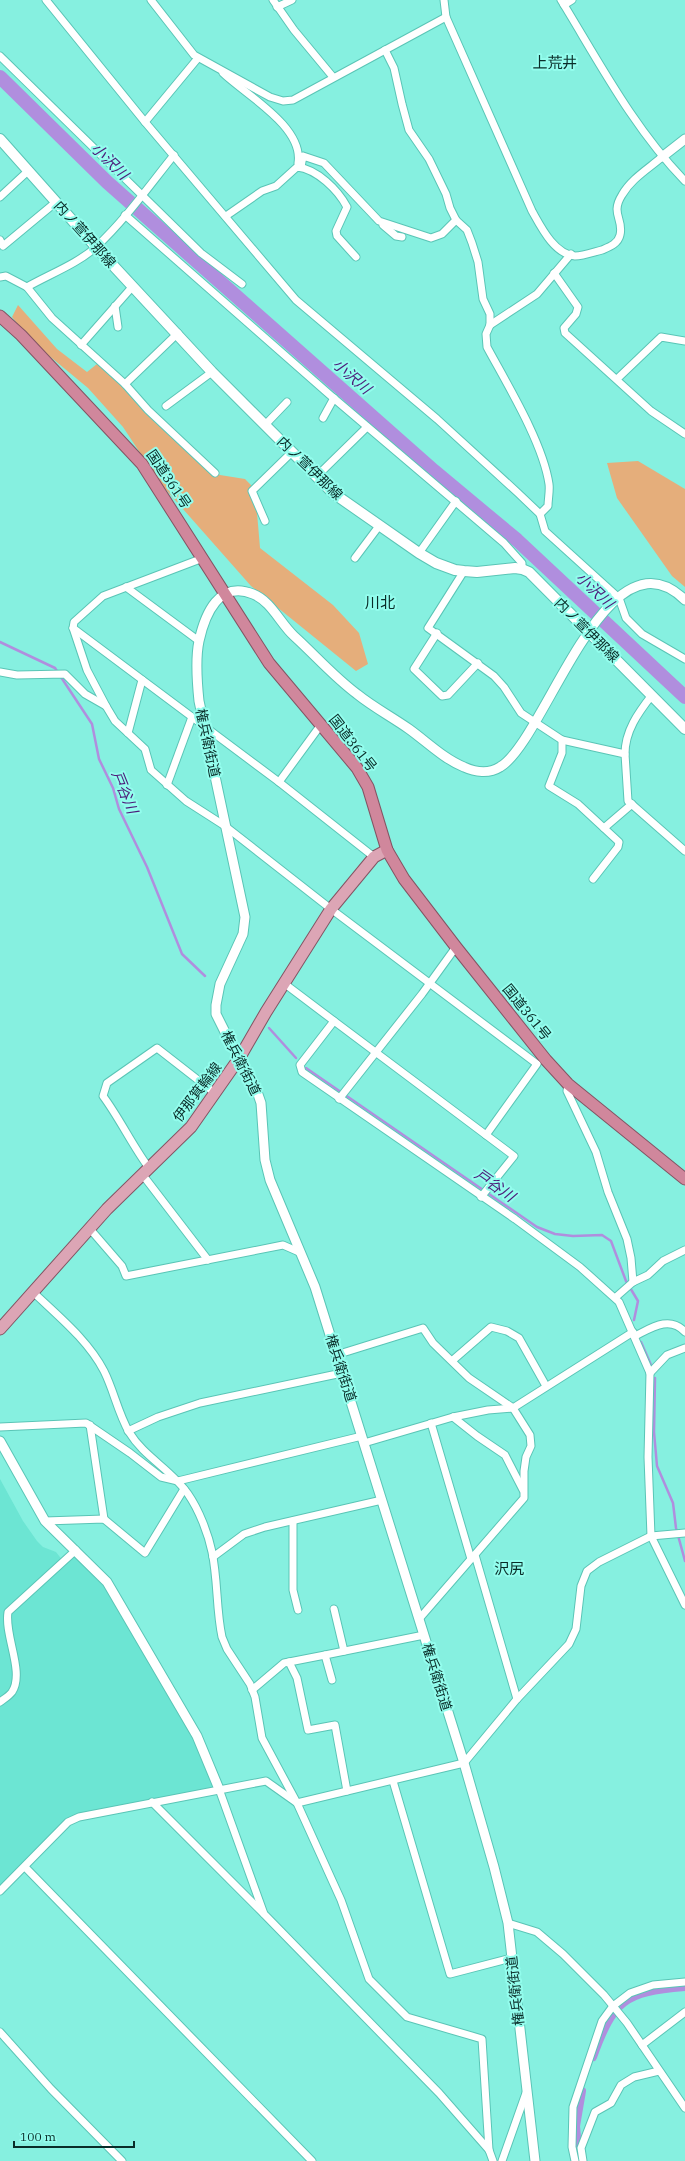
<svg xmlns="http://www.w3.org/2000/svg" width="685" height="2161" viewBox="0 0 685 2161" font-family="'IBM Plex Serif','Noto Sans JP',serif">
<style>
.built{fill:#6ce5d3}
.green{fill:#e5ae7b}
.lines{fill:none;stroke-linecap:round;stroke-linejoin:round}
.stream{stroke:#b08ede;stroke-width:2.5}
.canal{stroke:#b08ede;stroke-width:8}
.river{stroke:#b08ede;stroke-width:14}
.minor-casing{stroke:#5ac5b6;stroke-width:9}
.tertiary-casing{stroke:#5ac5b6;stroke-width:11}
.secondary-casing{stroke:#5ac5b6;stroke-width:12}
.primary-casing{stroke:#835463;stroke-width:13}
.trunk-casing{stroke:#835463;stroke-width:13}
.minor{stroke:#fff;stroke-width:7}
.tertiary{stroke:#fff;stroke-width:9}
.secondary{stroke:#fff;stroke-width:10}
.primary{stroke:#dca5b5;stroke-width:11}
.trunk{stroke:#d0879c;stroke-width:11}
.labels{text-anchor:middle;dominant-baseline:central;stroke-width:4;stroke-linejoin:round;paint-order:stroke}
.street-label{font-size:14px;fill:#092c28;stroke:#93fded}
.neighbourhood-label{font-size:15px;fill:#092c28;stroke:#93fded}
.water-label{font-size:15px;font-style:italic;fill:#4c1b79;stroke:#93fded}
</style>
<rect width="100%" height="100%" fill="#86f0e0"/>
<polygon class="built" points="0,1479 23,1521 37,1541 43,1547 56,1552 63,1561 76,1550 107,1582 197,1736 219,1789 68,1822 0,1891"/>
<g class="green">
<polygon points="18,305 57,349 87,372 97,364 110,369 155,422 220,475 245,479 255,489 260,548 333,605 359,633 368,664 356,671 251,586 160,483 123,427 88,388 30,340 12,317"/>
<polygon points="638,461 685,489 685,587 672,576 617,498 607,463"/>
</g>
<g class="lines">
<g class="stream">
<polyline points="0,642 55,668 92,724 99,759 113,788 119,809 147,867 182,954 205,976"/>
<polyline points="269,1028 296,1058"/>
<polyline points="306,1068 537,1227 555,1234 573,1236 602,1235 611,1241 626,1281 638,1301 634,1320"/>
<polyline points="641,1342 651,1365"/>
<polyline points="655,1378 654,1432 657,1466 673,1503 676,1528 685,1561"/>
</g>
<g class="canal">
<path d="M593,2057C614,2000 624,1992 685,1987"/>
<polyline points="579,2161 576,2126 582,2091"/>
</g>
<polyline class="river" points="0,77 107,182 434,471 517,540 685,697"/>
<g class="minor-casing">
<g id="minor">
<polyline points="46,0 145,122 296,300 437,419 518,493 540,514 545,531 619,598 626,618 642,634 685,659"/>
<polyline points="151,0 194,55 270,97 283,101 293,100 446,17"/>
<polyline points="273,0 294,30 333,77"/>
<path d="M444,0L446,17L532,211C541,227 554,254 575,256C583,256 594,252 602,250C609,247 618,244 620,235C624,219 610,214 622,195C631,179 648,169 662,157"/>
<path d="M561,0C599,62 634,129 685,181"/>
<polyline points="564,5 572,0"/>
<polyline points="277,7 292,0"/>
<path d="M385,50L394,68L402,104L409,130L429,159L446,194L450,208L456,220L467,230L472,243L478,262L483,299L490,314V325L486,334L487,347C507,384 543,443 549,484C550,491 548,499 548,506L540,514"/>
<polyline points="0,56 201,253 242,284"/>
<path d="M223,73C246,95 304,127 298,163"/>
<polyline points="145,122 198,58"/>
<polyline points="301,167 303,156 324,163 379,221 431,238 442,234 456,220"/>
<polyline points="0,197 28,171"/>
<polyline points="125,215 330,395 504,543 522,563 522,569"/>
<path d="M226,216L262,191L276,186L297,167C317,169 338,190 347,207L336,231L337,236L356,257"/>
<polyline points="383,225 396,236 402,237"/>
<polyline points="0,240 3,246 56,202"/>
<polyline points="554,273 578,307 576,314 564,328 565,333 651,411 685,434"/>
<path d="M0,277L6,276L27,287C50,274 77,264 96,247C125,220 149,186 174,155"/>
<polyline points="27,287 52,318 125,384 148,410 215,473"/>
<polyline points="115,306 118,327"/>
<polyline points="490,325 537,294 571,254"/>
<polyline points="81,345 133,286"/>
<polyline points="617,379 661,337 685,341"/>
<polyline points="125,384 178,333"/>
<polyline points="166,406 212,372"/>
<polyline points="323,418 334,398"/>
<polyline points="265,425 287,402"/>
<polyline points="317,476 367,427"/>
<polyline points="265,521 252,491 292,452"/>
<polyline points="419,553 456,501"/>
<polyline points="203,558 103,596 74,622 73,628 87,670 106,706 115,721 145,749 151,770 186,801 225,826 331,909 537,1064 486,1135"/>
<polyline points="355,558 379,526"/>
<polyline points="464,571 428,628 494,676 504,687 521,713 562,740 562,753 549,786 578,804 619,842 618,847 593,879"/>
<polyline points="126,587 199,641"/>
<polyline points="73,628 279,782 374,857"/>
<polyline points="437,633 414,669 442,696 448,695 478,663"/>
<polyline points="0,672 17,675 65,674 85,694 106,706"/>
<polyline points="128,733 142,680"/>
<polyline points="562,740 625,754 628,801 685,851"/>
<path d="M625,754C625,731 638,713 652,695"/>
<polyline points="279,782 320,726"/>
<polyline points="167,785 192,717"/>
<polyline points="604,828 632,804"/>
<polyline points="285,984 334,1021 300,1065 302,1072 515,1219 580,1267 619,1302 650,1373 648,1457 651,1536 685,1605"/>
<polyline points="334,1021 514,1156 481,1197"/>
<polyline points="568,1084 567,1091 596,1152 608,1192 627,1239 631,1258 633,1282"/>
<polyline points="339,1099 422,994 456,947"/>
<path d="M149,1168C132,1145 120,1119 103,1096L107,1083L157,1048L216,1094"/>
<polyline points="142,1174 208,1260"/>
<polyline points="90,1229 122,1266 126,1276 283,1245 299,1252"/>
<path d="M33,1292C58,1316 88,1340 104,1371C114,1391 118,1413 129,1432C144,1457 172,1470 188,1494C199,1510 208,1533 212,1552C218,1580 216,1609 222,1637L227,1649L250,1684L255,1697L262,1738L297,1803L341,1900L369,1979L407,2017L482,2039L489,2150"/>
<polyline points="616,1297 633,1282 648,1275 663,1261 685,1250"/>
<path d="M635,1336C651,1328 670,1315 685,1332"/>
<polyline points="336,1355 423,1328 433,1343 469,1378 513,1408 530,1435 531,1446 526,1457 524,1471 524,1498 419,1619"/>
<polyline points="453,1360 491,1327 507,1331 519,1338 546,1386"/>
<polyline points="650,1373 667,1355 685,1348"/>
<polyline points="453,1417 477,1436 505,1455 523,1490"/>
<polyline points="431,1423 471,1559"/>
<polyline points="90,1425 104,1519"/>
<polyline points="0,1427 86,1423 130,1453 161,1477 178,1481 362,1436"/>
<polyline points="128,1431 158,1417 200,1403 342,1373"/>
<polyline points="364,1443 453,1417 488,1410 513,1408 633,1332"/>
<polyline points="45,1521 104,1519 145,1553 184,1489"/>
<polyline points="293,1521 293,1590 298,1610"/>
<polyline points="475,1555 517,1699"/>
<polyline points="213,1557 244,1534 265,1527 382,1500"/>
<polyline points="334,1609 344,1651"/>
<polyline points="289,1662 297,1678 308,1730 335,1725 347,1791"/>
<polyline points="332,1680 325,1655 424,1635"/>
<polyline points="252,1690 284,1663 325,1655"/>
<path d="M0,1702C4,1699 9,1696 12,1692C25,1672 4,1636 8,1612L76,1550"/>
<polyline points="393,1781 450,1974 511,1958"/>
<polyline points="219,1789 264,1914 439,2093 489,2150 493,2161"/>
<polyline points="152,1802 263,1913"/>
<polyline points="25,1867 312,2161"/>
<polyline points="0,1891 68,1822 79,1817 266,1781 297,1803 464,1763 517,1699 569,1644 576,1629 581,1586 587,1571 599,1562 651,1536 685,1533"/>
<polyline points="508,1923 537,1932 563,1954 604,1995 627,2023 685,2108"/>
<polyline points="0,2032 51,2089 122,2161"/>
<polyline points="642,2045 685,2012"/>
<polyline points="502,2161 526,2093"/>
<polyline points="575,2161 572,2147 573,2107 602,2021 613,2006 630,1993 653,1985 685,1982"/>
<polyline points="583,2161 581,2148 595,2112 611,2103 621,2085 634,2077 659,2071"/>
</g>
</g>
<g class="tertiary-casing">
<g id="tertiary">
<polyline points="662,157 685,139"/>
<polyline points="0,1441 45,1521 107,1582 197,1736 219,1789"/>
<path d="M535,2161L508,1923L494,1867L464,1763L315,1287L270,1180L265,1160L261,1103L254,1083L226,1034L216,1014V1005L220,984L243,934L245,917L199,701C197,682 195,660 199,641C205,614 219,580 253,594C271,601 280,623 294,636C315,655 334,677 357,694C373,707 392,717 409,729C427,742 444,759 464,767C475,772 489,774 500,767C546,740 606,523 685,600"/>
</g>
</g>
<g class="secondary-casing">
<polyline id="secondary" points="0,139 96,247 212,372 333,493 419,553 436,563 455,570 464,571 477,572 515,568 522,569 529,572 685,729"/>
</g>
<g class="primary-casing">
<polyline id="primary" points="0,1329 107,1209 191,1127 240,1057 266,1012 331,909 374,857 387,850"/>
</g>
<g class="trunk-casing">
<polyline id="trunk" points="0,316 21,335 142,464 269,663 357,768 368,787 387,850 404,879 456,947 546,1060 568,1084 685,1179"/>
</g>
<use href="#minor" class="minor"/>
<use href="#tertiary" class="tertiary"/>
<use href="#secondary" class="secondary"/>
<use href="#primary" class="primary"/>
<use href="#trunk" class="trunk"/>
</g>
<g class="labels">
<g class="street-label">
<text transform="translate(85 234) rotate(48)">内ノ萱伊那線</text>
<text transform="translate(310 468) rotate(44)">内ノ萱伊那線</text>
<text transform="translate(169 479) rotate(56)">国道361号</text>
<text transform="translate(587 630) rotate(45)">内ノ萱伊那線</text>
<text transform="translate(208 743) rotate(78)">権兵衛街道</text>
<text transform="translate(353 743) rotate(52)">国道361号</text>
<text transform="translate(527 1012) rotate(51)">国道361号</text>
<text transform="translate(241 1063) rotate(63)">権兵衛街道</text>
<text transform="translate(197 1092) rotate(-53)">伊那箕輪線</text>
<text transform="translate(341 1368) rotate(72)">権兵衛街道</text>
<text transform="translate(437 1677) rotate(73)">権兵衛街道</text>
<text transform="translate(515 1991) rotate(-96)">権兵衛街道</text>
</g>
<g class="neighbourhood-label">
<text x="555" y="62">上荒井</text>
<text x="380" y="602">川北</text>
<text x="509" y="1568">沢尻</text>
</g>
<g class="water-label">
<text transform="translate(110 161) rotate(44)">小沢川</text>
<text transform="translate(352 376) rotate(41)">小沢川</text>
<text transform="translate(595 590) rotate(43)">小沢川</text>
<text transform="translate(125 792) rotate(68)">戸谷川</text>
<text transform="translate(495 1185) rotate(35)">戸谷川</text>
</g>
</g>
<path d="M14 2141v6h120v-6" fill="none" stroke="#092c28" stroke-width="2"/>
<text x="20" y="2141" font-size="12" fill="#092c28" stroke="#93fded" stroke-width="3" paint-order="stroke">100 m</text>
</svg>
